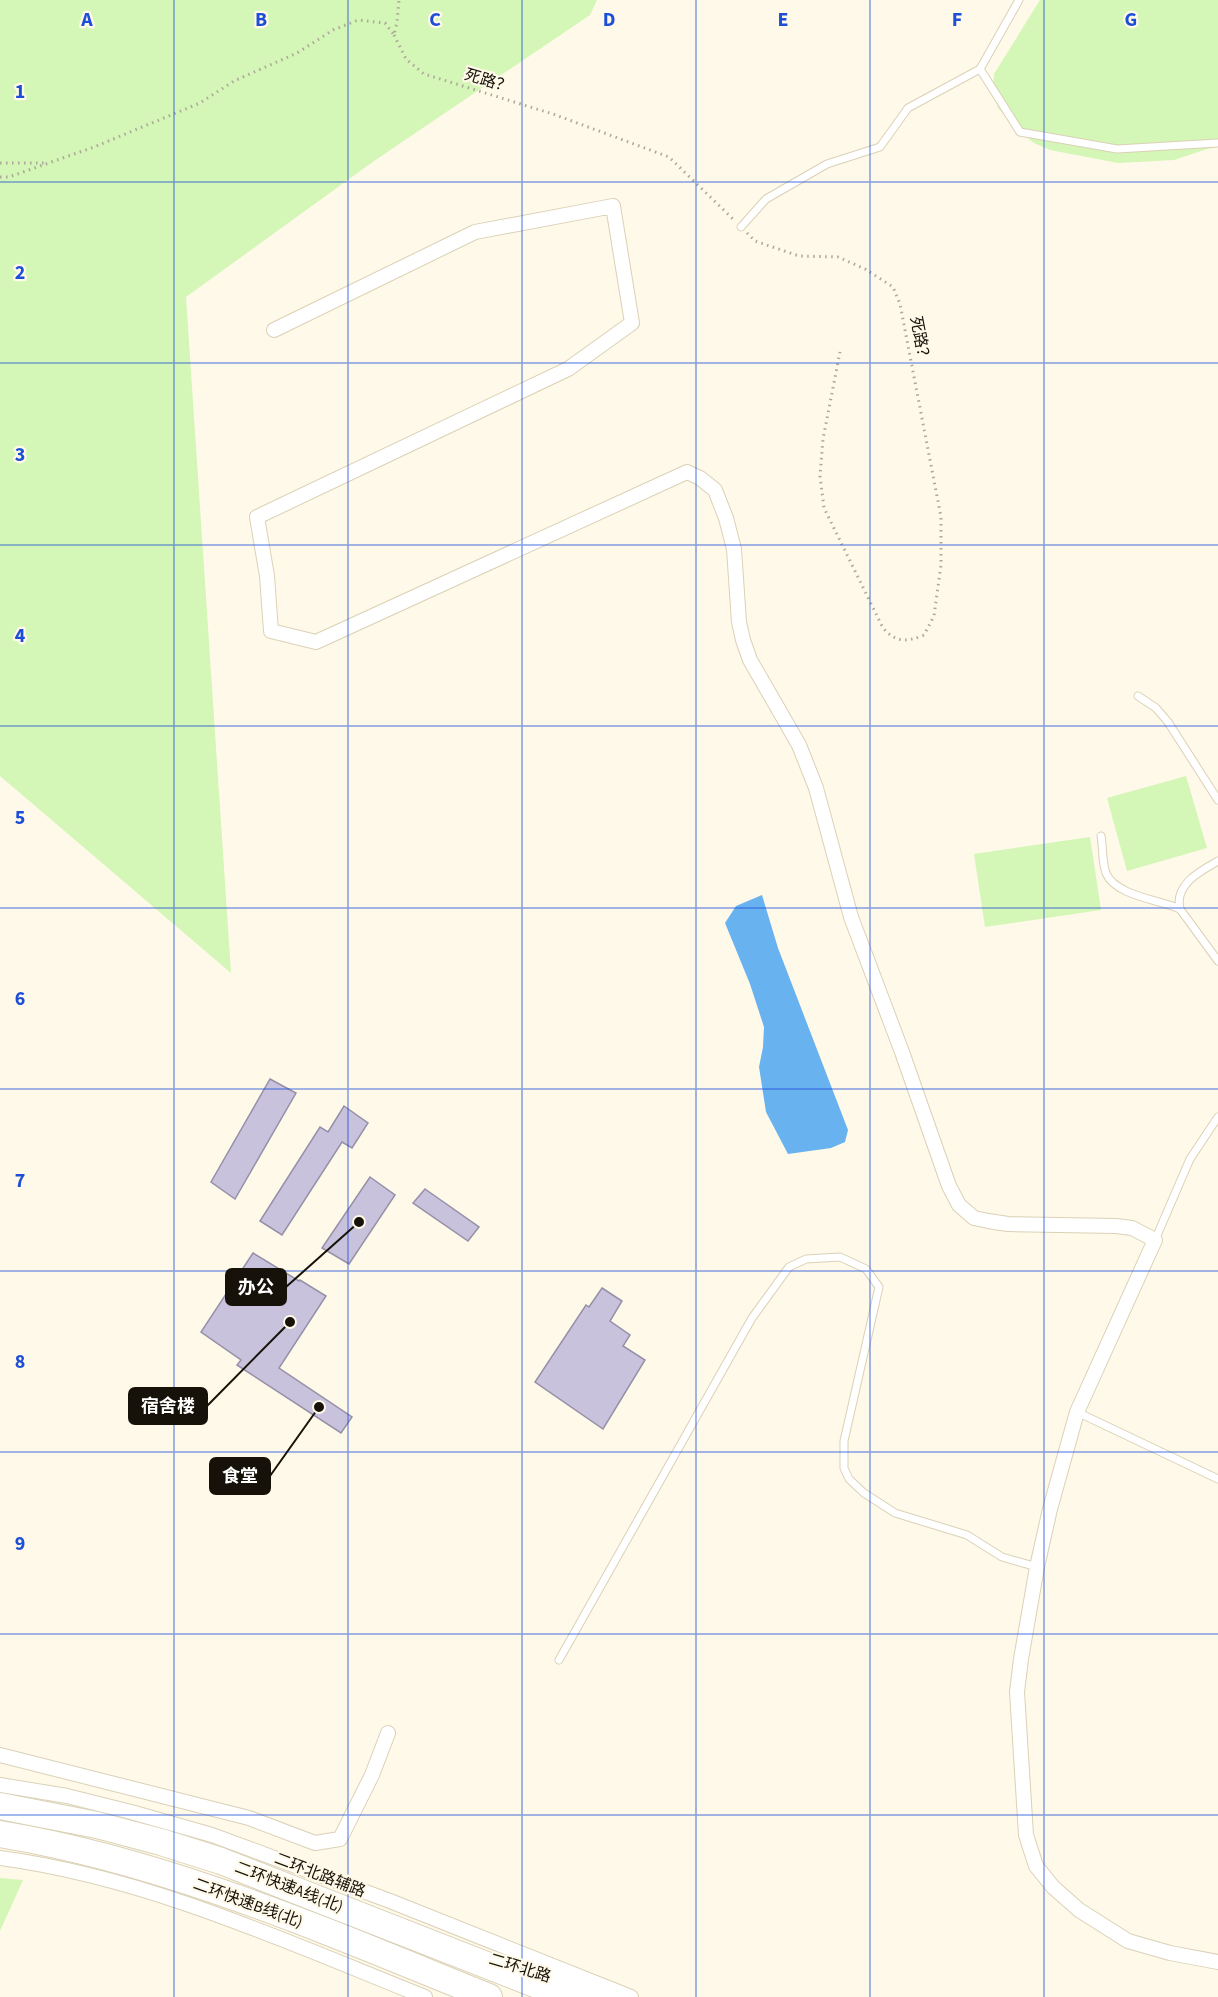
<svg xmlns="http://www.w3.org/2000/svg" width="1218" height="1997" viewBox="0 0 1218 1997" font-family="'Source Sans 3','Noto Sans SC',sans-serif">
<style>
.green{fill:#d4f6b6}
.water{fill:#68b2f0}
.building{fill:#c8c2dc;stroke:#958fa8;stroke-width:1.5}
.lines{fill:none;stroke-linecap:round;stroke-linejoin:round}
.lane-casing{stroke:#dad1b6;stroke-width:9}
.street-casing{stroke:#dad1b6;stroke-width:16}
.secondary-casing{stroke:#dad1b6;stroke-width:22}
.highway-casing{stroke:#dad1b6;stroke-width:28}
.path{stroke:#ada89a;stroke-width:3;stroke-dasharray:1.5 4.5;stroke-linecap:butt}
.lane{stroke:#fff;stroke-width:7}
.street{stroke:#fff;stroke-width:14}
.secondary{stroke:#fff;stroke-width:20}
.highway{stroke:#fff;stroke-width:26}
.grid{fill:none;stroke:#1d4ed8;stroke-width:1.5;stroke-opacity:0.55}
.labels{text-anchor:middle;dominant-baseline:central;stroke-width:4.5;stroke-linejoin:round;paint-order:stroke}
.street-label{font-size:16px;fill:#161209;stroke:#fff9e9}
.grid-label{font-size:20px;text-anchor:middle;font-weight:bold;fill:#1d4ed8;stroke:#fff9e9;stroke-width:4.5;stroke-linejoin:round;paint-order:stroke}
.leader{fill:none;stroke:#161209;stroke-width:2}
.callout-dot{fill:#161209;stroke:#fff9e9;stroke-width:2}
.callout{fill:#161209;stroke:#161209;stroke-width:2}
.callout-label{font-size:18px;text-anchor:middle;font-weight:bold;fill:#fff}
</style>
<rect width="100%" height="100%" fill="#fff9e9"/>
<g class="green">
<polygon points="0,0 597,0 590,15 374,161 186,297 231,973 0,776"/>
<polygon points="1040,0 1218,0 1218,147 1207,149 1174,160 1118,163 1050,150 1034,143 1020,132 998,108 993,92 994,74"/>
<polygon points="1186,776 1207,848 1127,871 1107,798"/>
<polygon points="1090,837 1101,910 985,927 974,854"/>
<polygon points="0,1878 23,1880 0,1931"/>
</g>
<polygon class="water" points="762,895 778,948 848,1130 845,1142 831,1148 788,1154 766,1112 759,1067 763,1047 764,1027 750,984 725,923 736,906"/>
<g class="building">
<polygon points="270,1079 296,1093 235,1199 211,1182"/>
<polygon points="344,1106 368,1123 352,1148 342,1142 282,1235 260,1221 320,1127 328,1132"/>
<polygon points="370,1177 395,1195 349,1264 322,1248"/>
<polygon points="425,1189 479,1227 468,1241 413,1203"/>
<polygon points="253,1253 299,1281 300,1280 326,1296 279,1368 352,1417 341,1433 237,1365 241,1360 201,1332"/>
<polygon points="602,1288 622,1301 610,1321 630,1335 623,1346 645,1360 603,1429 535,1382 586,1305 589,1307"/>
</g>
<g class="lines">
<g class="lane-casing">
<g id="lane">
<polyline points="1019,0 980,69 1020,132 1117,149 1218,143"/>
<polyline points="741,227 766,199 827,164 880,147 908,108 980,69"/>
<polyline points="1138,696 1156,708 1168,722 1218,800"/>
<path d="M1101,836C1103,847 1102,862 1106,873C1115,896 1161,900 1180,909"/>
<path d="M1218,861C1200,871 1174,885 1180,909L1218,961"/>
<polyline points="1155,1240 1190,1159 1218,1117"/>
<polyline points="1077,1412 1218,1479"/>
<polyline points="559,1660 752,1318 789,1267 806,1259 840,1257 866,1269 879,1287 844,1441 844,1468 849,1479 864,1493 895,1513 967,1535 1002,1557 1037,1567"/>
</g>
</g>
<g class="street-casing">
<g id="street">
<polyline points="274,330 475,232 613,206 632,323 568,369 257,517 267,576 271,631 316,642 687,472 700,478 715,490 726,518 734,549 739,622 743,640 750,660 799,745 816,788 851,917 902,1052 949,1186 959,1205 974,1218 988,1221 1008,1224 1116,1226 1132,1228 1155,1240 1077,1412 1050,1509 1037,1567 1021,1659 1017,1692 1026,1835 1036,1866 1053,1887 1079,1910 1128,1941 1170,1953 1218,1962"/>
<polyline points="0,1755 249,1818 315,1843 340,1839 372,1775 388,1733"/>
<polyline points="0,1785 67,1796 131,1812 212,1835 390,1901 631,1997"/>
<path d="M0,1858C149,1878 287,1942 425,1997"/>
</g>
</g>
<g class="secondary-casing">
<polyline id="secondary" points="541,1975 613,1997"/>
</g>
<g class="highway-casing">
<g id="highway">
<polyline points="0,1806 97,1825 161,1842 221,1861 568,1997"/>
<path d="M0,1834C170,1862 330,1933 489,1997"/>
</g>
</g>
<g class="path">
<polyline points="394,35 406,59 424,74 553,114 669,157 734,220"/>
<polyline points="0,163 44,163"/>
<polyline points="0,177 9,177 94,147 200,103 234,81 297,53 333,30 358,20 385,23 394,35 397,22 399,0"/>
<path d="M747,233L755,241L799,256L838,257L865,269L893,287L900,304L941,517V565L934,616L924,635C907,642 896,643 883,628L824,508L820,476L823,439L840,352"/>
</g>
<use href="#lane" class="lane"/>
<use href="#street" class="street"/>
<use href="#secondary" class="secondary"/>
<use href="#highway" class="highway"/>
</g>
<path class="grid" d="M174,0V1997M348,0V1997M522,0V1997M696,0V1997M870,0V1997M1044,0V1997M0,182H1218M0,363H1218M0,545H1218M0,726H1218M0,908H1218M0,1089H1218M0,1271H1218M0,1452H1218M0,1634H1218M0,1815H1218"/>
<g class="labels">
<g class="street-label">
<text transform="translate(488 81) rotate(17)">死路？</text>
<text transform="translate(920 340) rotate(79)">死路？</text>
<text transform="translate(320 1875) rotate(21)">二环北路辅路</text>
<text transform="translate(289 1887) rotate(21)">二环快速A线(北)</text>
<text transform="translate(248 1903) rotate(20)">二环快速B线(北)</text>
<text transform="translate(520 1968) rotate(17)">二环北路</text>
</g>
</g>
<g class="grid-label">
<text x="87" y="26">A</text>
<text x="261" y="26">B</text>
<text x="435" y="26">C</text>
<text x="609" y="26">D</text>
<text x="783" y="26">E</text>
<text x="957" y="26">F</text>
<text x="1131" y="26">G</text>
<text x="20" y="98">1</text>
<text x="20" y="279">2</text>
<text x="20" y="461">3</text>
<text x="20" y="642">4</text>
<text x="20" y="824">5</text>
<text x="20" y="1005">6</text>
<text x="20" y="1187">7</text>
<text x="20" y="1368">8</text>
<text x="20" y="1550">9</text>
</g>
<path class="leader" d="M359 1222L286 1287M290 1322L207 1406M319 1407L270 1476"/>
<g class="callout-dot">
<circle cx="359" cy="1222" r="6"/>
<circle cx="290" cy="1322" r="6"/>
<circle cx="319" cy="1407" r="6"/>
</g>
<g class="callout">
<rect x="226" y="1269" width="60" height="36" rx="6"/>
<rect x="129" y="1388" width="78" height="36" rx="6"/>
<rect x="210" y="1458" width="60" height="36" rx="6"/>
</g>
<g class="callout-label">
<text x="256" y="1293">办公</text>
<text x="168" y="1412">宿舍楼</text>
<text x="240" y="1482">食堂</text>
</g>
</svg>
